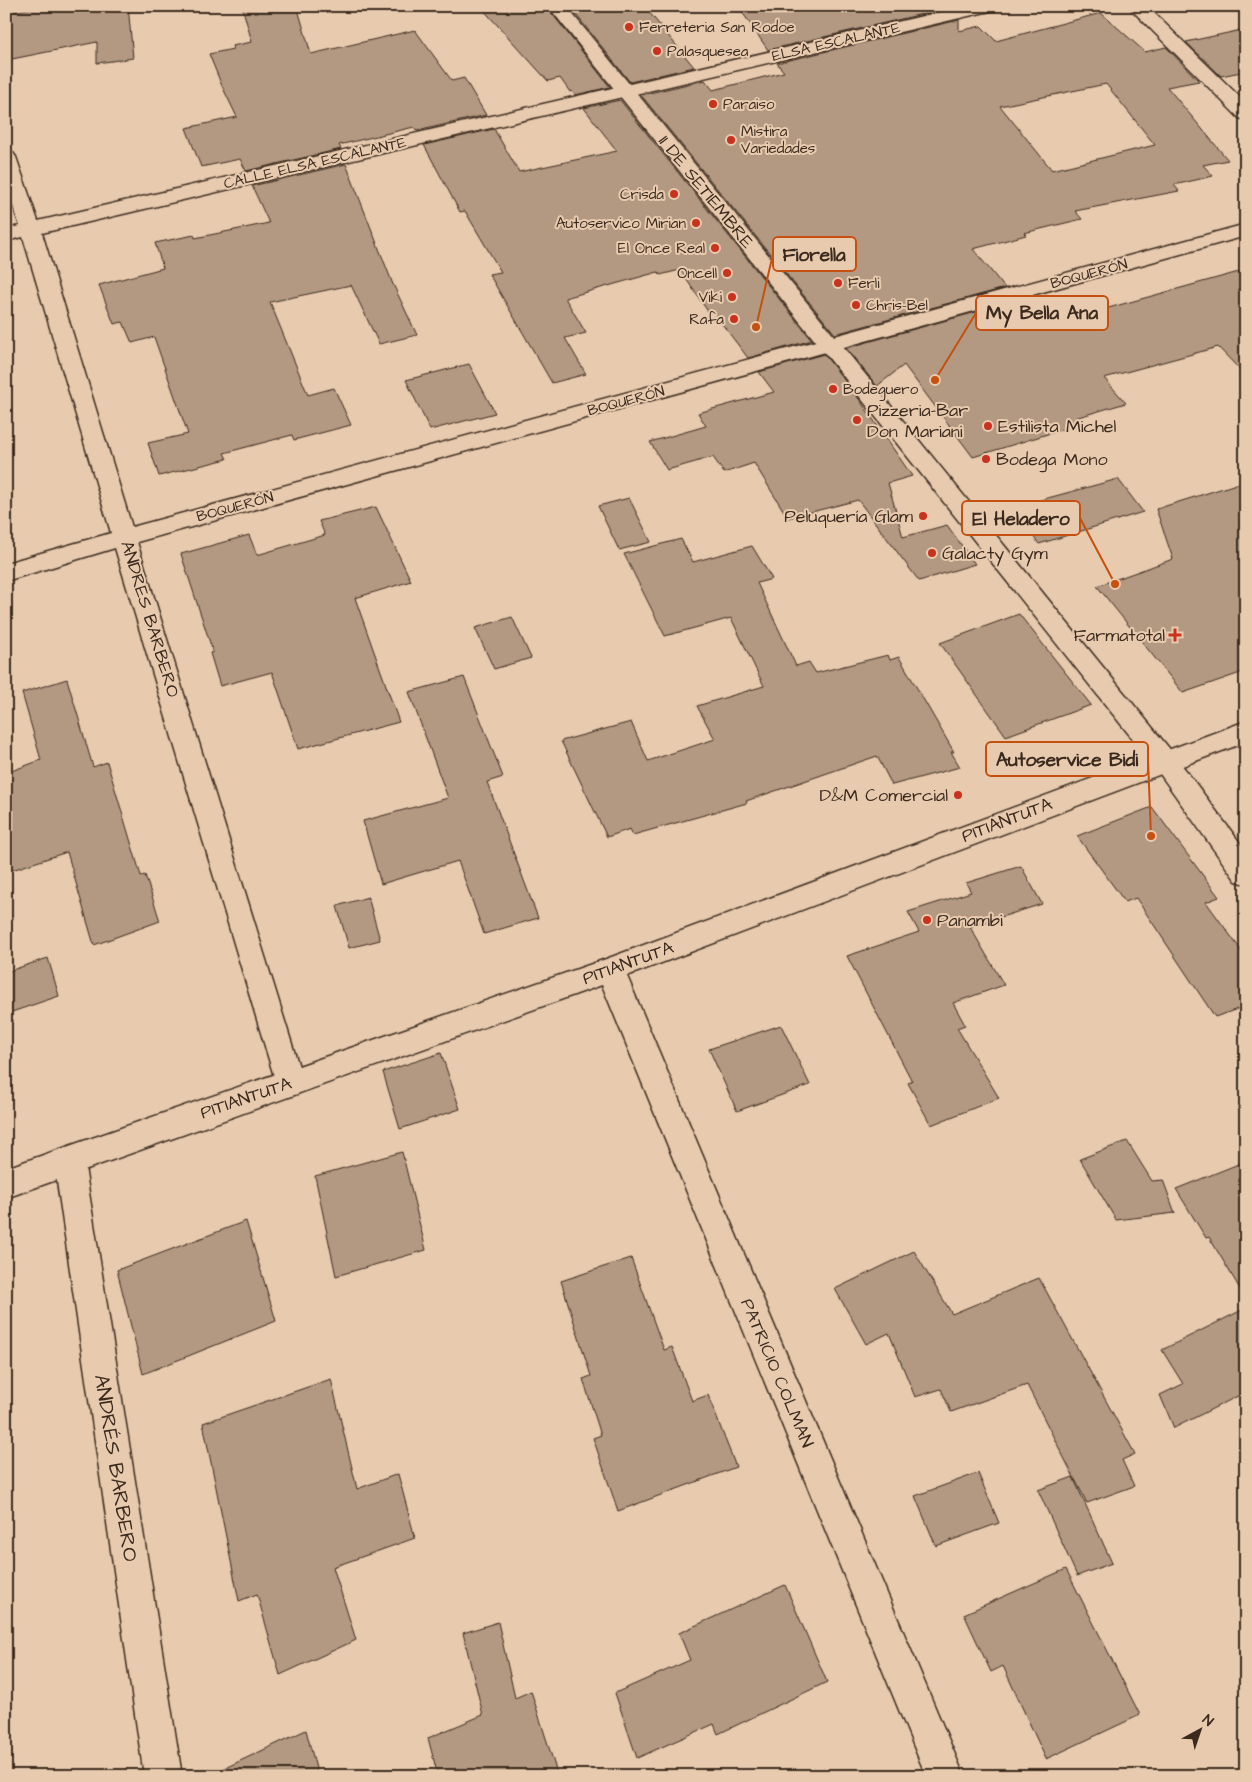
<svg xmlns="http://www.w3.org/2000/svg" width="1252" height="1782" viewBox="0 0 1252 1782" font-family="'Architects Daughter',sans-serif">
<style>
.building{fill:#b39982;stroke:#3b2a1e;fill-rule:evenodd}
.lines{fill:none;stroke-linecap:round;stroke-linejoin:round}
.minor-casing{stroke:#3b2a1e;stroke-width:3}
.tertiary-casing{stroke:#3b2a1e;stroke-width:3}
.secondary-casing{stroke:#3b2a1e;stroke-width:3}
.minor{fill:#e8cbaf;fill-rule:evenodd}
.tertiary{fill:#e8cbaf;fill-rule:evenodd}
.secondary{fill:#e8cbaf;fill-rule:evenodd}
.poi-dot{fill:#c8321e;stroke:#e8cbaf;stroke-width:2}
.labels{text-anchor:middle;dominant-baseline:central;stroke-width:4;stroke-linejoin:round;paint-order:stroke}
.far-poi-label{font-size:15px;fill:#3b2a1e;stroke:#e8cbaf;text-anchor:start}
.far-street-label{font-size:15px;fill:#3b2a1e;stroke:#e8cbaf}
.street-label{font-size:18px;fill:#3b2a1e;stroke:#e8cbaf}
.poi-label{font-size:18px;fill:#3b2a1e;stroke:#e8cbaf;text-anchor:start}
.near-street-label{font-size:21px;fill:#3b2a1e;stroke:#e8cbaf}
.leader{fill:none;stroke:#c55010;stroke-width:2}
.callout-dot{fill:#c55010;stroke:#e8cbaf;stroke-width:2}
.callout{fill:#e8cbaf;stroke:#c55010;stroke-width:2}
.callout-label{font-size:19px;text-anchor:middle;font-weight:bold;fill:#3b2a1e}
</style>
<rect width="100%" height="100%" fill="#e8cbaf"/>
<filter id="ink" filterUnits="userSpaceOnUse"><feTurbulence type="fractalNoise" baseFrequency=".02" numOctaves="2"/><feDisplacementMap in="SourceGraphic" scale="10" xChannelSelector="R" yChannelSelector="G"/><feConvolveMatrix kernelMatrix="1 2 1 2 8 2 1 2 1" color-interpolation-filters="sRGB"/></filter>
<g filter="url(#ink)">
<g class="building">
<polygon points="43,6 128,6 133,58 97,63 97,42 12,59 6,40 6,13"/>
<polygon points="242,6 297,6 311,54 415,30 452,81 464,78 486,115 417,131 414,127 339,145 341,149 246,171 240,159 201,167 186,128 237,117 222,86 209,54 233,49 232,46 252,42"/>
<polygon points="480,6 546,6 610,87 575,95 572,91 570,92 560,78 548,81"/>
<polygon points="569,6 644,6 694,67 630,82"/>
<polygon points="738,6 957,6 768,50"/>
<path d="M1101,13L1145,52L1166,47L1199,81L1167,87L1228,160L1203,165L1213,176L1174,185L1179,191L1075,211L1082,219L1024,233L1026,235L973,249L1005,288L835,334L641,95L705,80L713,90L784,72L777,63L959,20V31L981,26L996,41ZM1106,84L1155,145L1052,170L1000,106Z"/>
<polygon points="1246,29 1246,71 1221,76 1186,42"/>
<polygon points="620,100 812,340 748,358 713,312 709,313 680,270 660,275 658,272 565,298 586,333 565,338 586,374 552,383 489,274 501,272 465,211 460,212 424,145 494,129 519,172 617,151 584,108"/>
<polygon points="346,164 392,282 417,335 379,344 351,285 270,302 308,395 334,388 351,425 294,440 292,435 224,453 227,459 159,476 148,443 188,434 154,337 132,343 123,322 114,324 99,285 163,268 155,243 194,235 195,238 269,223 252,186"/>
<polygon points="1246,270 1246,376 1218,347 1104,378 1126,403 1075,418 1080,424 973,457 904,365 877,386 846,348 1016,301 1024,311 1037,308 1047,320 1079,311 1083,315"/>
<polygon points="824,354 859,399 912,476 888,483 903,537 947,525 975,564 919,581 858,500 788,518 754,463 724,473 713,457 667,470 650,442 706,426 698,413 774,392 759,372"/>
<polygon points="469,364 495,413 430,430 406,380"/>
<polygon points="1118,479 1143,512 1039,544 1011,508"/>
<polygon points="1246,481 1246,671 1183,693 1097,586 1173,559 1156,509"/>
<polygon points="629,498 651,542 619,550 598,506"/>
<polygon points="376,507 411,581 355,598 399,722 298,749 272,672 220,686 210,653 213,652 181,554 249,535 257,555 325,535 319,521"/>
<polygon points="681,539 693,562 752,546 772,579 757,583 796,666 809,662 816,673 888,655 890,660 899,657 954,752 951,752 960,767 892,785 877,756 746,801 747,803 633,835 630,829 607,837 561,741 631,722 648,761 715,739 697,706 764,686 731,618 665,636 624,554"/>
<polygon points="1019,614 1091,705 1006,736 940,643"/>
<polygon points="512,617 531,658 494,669 475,628"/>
<polygon points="464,677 503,777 487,782 538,918 484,934 458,861 381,884 363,821 448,798 409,692"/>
<polygon points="67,679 93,767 107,762 141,876 145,875 160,921 94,945 67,852 6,872 6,773 41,760 22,693"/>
<polygon points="1152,807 1219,897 1206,902 1246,957 1246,1006 1215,1017 1136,898 1125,902 1077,836"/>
<polygon points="1021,866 1042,904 970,927 1004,985 953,1003 965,1025 957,1028 999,1098 931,1125 908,1083 912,1081 847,956 919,932 908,912 971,892 966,883"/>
<polygon points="368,897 380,940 349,948 337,906"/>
<polygon points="48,958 59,996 6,1014 6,972"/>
<polygon points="781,1025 810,1085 737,1111 709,1049"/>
<polygon points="441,1053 460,1109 400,1129 383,1072"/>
<polygon points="1127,1141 1152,1181 1163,1180 1175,1213 1116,1220 1080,1159"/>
<polygon points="402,1152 426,1250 336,1276 315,1176"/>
<polygon points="1246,1161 1246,1299 1209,1237 1206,1238 1176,1189"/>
<polygon points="246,1221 276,1321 143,1374 117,1270"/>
<polygon points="914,1251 952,1314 1039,1278 1135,1454 1122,1460 1134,1486 1087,1503 1027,1385 951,1412 941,1389 915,1397 889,1333 866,1344 835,1289"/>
<polygon points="631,1258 664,1350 672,1347 692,1401 708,1395 736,1467 618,1511 593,1438 601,1435 583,1379 591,1376 561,1281"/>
<polygon points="1246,1308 1246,1392 1174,1428 1160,1395 1183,1384 1162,1350"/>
<polygon points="331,1379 357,1489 398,1474 415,1538 333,1567 356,1640 280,1675 257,1594 239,1601 203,1423"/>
<polygon points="978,1473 999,1523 936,1546 915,1496"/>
<polygon points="1073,1477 1112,1563 1077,1576 1038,1490"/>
<polygon points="1066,1569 1140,1715 1046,1759 1003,1666 991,1672 964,1614"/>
<polygon points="785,1585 827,1682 718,1734 714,1724 637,1758 615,1693 690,1660 679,1633"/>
<polygon points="498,1622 515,1698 531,1691 558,1776 438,1776 428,1738 483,1715 463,1633"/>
<polygon points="306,1730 318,1776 208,1776"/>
</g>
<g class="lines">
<g class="minor-casing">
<g id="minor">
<polygon points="966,6 999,6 996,10 990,11 42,233 132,527 1246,224 1246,236 137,542 304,1083 299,1093 289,1097 279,1093 115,548 6,581 6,563 111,533 23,237 6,241 6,229 20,226 6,186 6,151 13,153 16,157 38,221"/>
<polygon points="1128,6 1147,6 1246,103 1246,120 1239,118"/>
<polygon points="69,1147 80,1151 84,1161 182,1776 144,1776 54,1161 58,1151"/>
</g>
</g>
<g class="tertiary-casing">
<polygon id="tertiary" points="1246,721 1246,742 627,976 964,1776 926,1776 602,985 6,1198 6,1168 606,959"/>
</g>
<g class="secondary-casing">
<polygon id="secondary" points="548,6 566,6 1173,753 1246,851 1246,884 1236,881 1155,767"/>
</g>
<use href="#minor" class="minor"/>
<use href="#tertiary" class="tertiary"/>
<use href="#secondary" class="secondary"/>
</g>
</g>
<g class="poi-dot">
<circle cx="629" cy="27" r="5"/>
<circle cx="657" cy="51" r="5"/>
<circle cx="713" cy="104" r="5"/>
<circle cx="731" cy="140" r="5"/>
<circle cx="674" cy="194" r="5"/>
<circle cx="696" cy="223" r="5"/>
<circle cx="715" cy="248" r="5"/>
<circle cx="727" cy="273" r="5"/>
<circle cx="838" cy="283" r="5"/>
<circle cx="732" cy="297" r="5"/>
<circle cx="856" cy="305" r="5"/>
<circle cx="734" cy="319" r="5"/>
<circle cx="833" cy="389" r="5"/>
<circle cx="857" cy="420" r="5"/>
<circle cx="988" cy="426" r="5"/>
<circle cx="986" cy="459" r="5"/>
<circle cx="923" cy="516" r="5"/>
<circle cx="932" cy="553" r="5"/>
<path d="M1172.5 627.5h5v5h5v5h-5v5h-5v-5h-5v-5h5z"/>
<circle cx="958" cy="795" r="5"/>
<circle cx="927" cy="920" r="5"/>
</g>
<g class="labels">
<g class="far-poi-label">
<text x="639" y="27">Ferreteria San Rodoe</text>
<text x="667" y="51">Palasquesea</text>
<text x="723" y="104">Paraiso</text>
<text x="741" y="131">Mistira<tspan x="741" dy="17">Variedades</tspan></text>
<text x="664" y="194" text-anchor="end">Crisda</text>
<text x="686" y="223" text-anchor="end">Autoservico Mirian</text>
<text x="705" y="248" text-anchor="end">El Once Real</text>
<text x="717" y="273" text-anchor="end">Oncell</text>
<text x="848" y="283">Ferli</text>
<text x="722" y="297" text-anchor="end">Viki</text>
<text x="866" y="305">Chris-Bel</text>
<text x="724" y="319" text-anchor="end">Rafa</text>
<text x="843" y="389">Bodeguero</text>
</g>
<g class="far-street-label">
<text transform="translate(836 42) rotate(-13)">ELSA ESCALANTE</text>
<text transform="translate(315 163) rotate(-13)">CALLE ELSA ESCALANTE</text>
<text transform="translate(1089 274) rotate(-15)">BOQUERÓN</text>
<text transform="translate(626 401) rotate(-15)">BOQUERÓN</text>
<text transform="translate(235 507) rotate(-15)">BOQUERÓN</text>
</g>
<g class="street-label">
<text transform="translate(706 192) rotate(51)">11 DE SETIEMBRE</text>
<text transform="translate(150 619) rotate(73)">ANDRES BARBERO</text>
<text transform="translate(1007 820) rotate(-21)">PITIANTUTA</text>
<text transform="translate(628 963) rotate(-20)">PITIANTUTA</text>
<text transform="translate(246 1098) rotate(-19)">PITIANTUTA</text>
<text transform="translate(777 1373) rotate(67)">PATRICIO COLMAN</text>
</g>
<g class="poi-label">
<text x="867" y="410">Pizzeria-Bar<tspan x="867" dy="21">Don Mariani</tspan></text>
<text x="998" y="426">Estilista Michel</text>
<text x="996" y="459">Bodega Mono</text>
<text x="913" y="516" text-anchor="end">Peluquería Glam</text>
<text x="942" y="553">Galacty Gym</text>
<text x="1165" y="635" text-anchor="end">Farmatotal</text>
<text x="948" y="795" text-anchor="end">D&amp;M Comercial</text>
<text x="937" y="920">Panambi</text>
</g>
<g class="near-street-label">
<text transform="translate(116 1468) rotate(81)">ANDRÉS BARBERO</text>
</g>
</g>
<path class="leader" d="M756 327L773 254M935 380L976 313M1115 584L1080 518M1151 836L1148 759"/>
<g class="callout-dot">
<circle cx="756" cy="327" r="5"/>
<circle cx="935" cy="380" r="5"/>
<circle cx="1115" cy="584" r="5"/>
<circle cx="1151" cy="836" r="5"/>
</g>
<g class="callout">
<rect x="773" y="237" width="83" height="34" rx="5"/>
<rect x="976" y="296" width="132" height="34" rx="5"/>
<rect x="962" y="501" width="118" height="34" rx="5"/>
<rect x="986" y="742" width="162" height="34" rx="5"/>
</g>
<g class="callout-label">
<text x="814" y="261">Fiorella</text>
<text x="1042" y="319">My Bella Ana</text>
<text x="1021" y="525">El Heladero</text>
<text x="1067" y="766">Autoservice Bidi</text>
</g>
<rect width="1252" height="1782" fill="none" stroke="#e8cbaf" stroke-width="25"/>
<rect x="12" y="12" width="1227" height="1757" fill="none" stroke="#3b2a1e" stroke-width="2" filter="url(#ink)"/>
<g transform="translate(1200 1730) rotate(40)" stroke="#e8cbaf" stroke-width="4" paint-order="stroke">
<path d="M0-4L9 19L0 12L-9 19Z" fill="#3b2a1e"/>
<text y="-8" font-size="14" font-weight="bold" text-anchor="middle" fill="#3b2a1e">N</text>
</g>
</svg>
